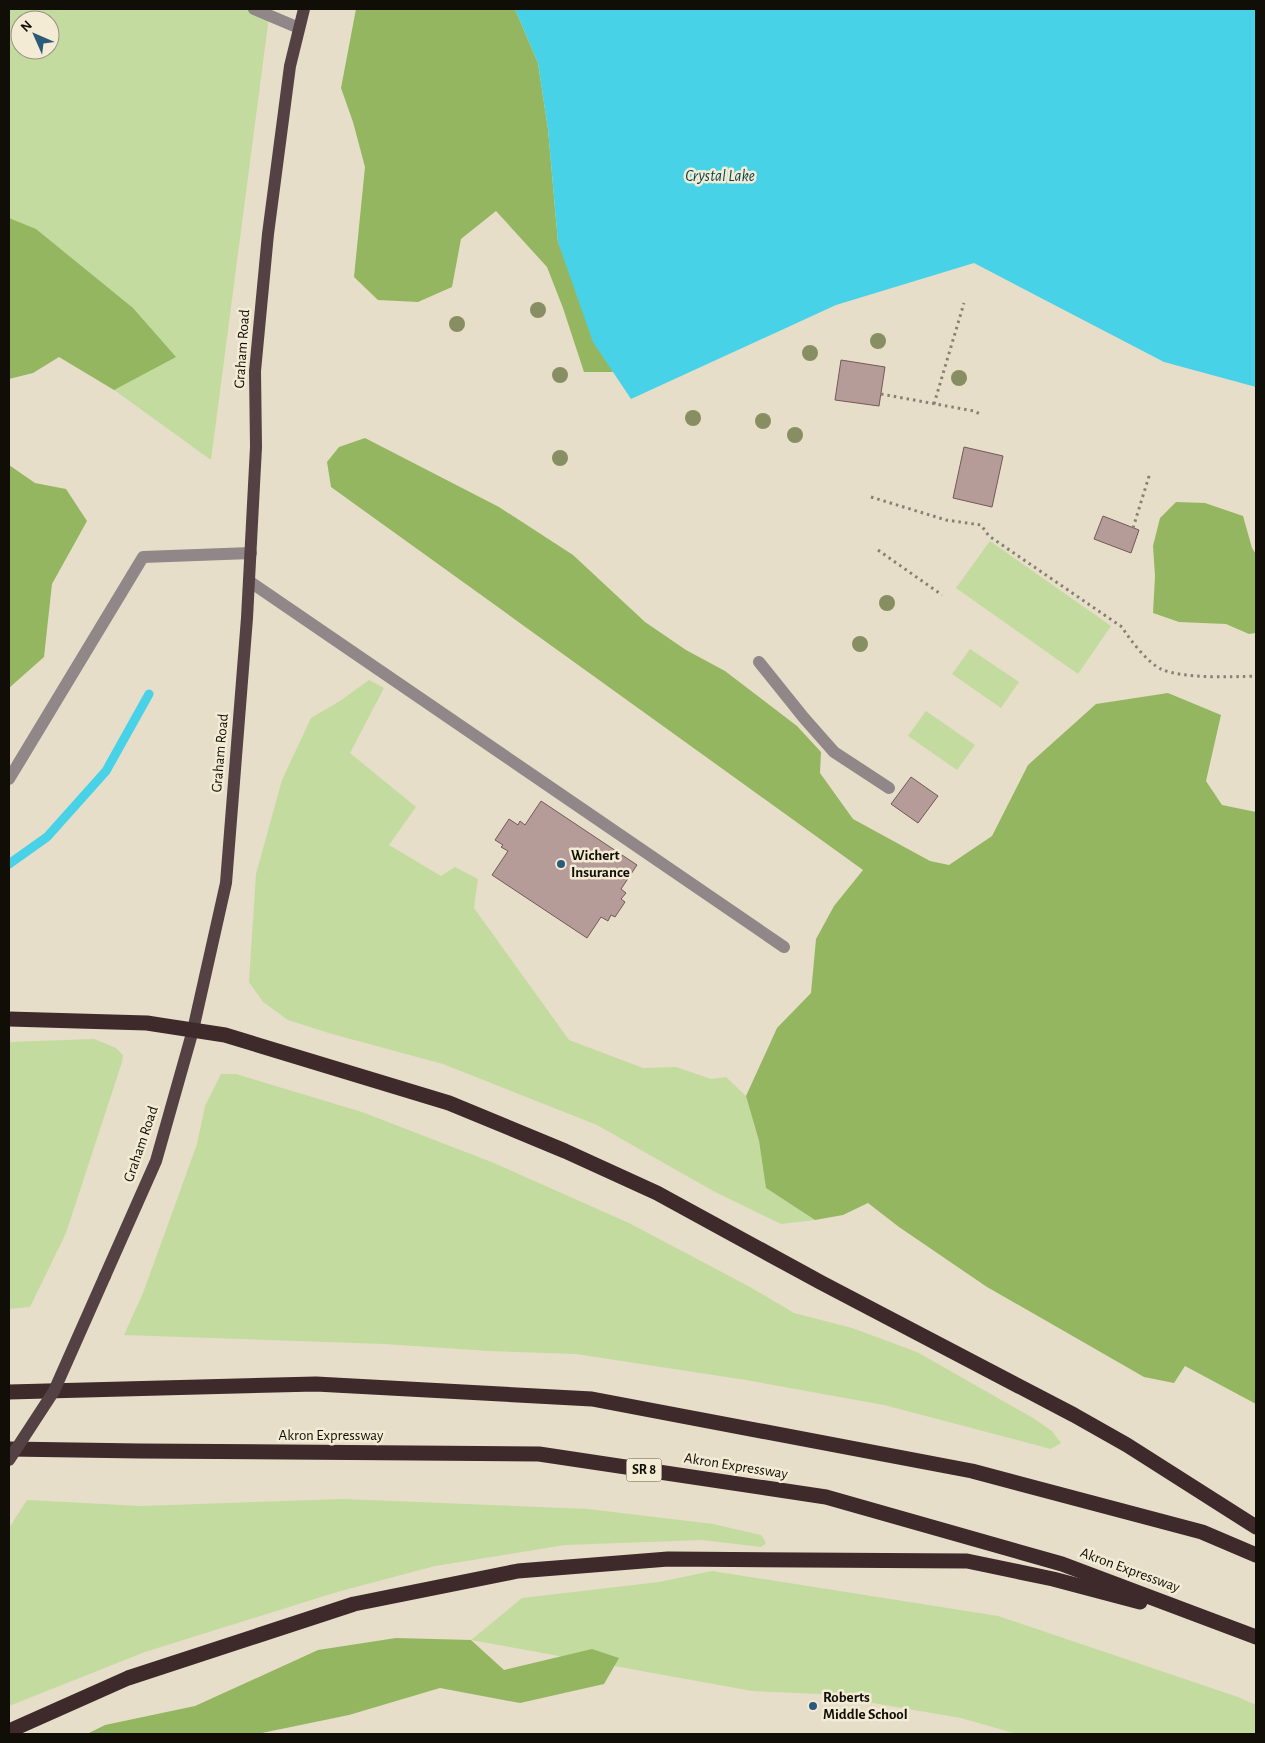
<svg xmlns="http://www.w3.org/2000/svg" width="1265" height="1743" viewBox="0 0 1265 1743" font-family="'Alegreya Sans',sans-serif">
<style>
.green{fill:#c3db9f;fill-rule:evenodd}
.forest{fill:#95b660}
.water{fill:#47d2e7}
.lines{fill:none;stroke-linecap:round;stroke-linejoin:round}
.stream{stroke:#47d2e7;stroke-width:9}
.building{fill:#b69c99;stroke:#715a57}
.path{stroke:#878172;stroke-width:3;stroke-dasharray:2.5 4;stroke-linecap:butt}
.minor{stroke:#928788;stroke-width:12}
.major{stroke:#544143;stroke-width:12}
.highway{stroke:#3e292b;stroke-width:15}
.major-bridge{stroke:#544143;stroke-width:12}
.tree{fill:#878f62}
.poi-dot{fill:#2c5a79;stroke:#f4ebd5;stroke-width:2}
.labels{text-anchor:middle;dominant-baseline:central;stroke-width:5;stroke-linejoin:round;paint-order:stroke}
.shield{fill:#f4ebd5;stroke:#555045;stroke-width:1}
.shield-label{font-size:14px;font-weight:bold;fill:#110e07}
.street-label{font-size:15px;fill:#110e07;stroke:#f4ebd5}
.poi-label{font-size:15px;font-weight:bold;fill:#110e07;stroke:#f4ebd5;text-anchor:start}
.water-label{font-size:16px;font-style:italic;fill:#003f48;stroke:#f4ebd5}
</style>
<rect width="100%" height="100%" fill="#e6dec8"/>
<g class="green">
<path d="M9,9H270L211,460L9,314ZM20,20H50V50H20Z"/>
<polygon points="990,541 1111,626 1078,674 956,588"/>
<polygon points="970,649 1019,682 1001,708 952,674"/>
<polygon points="369,680 384,688 350,753 416,807 389,845 441,876 455,867 478,879 474,908 569,1040 643,1068 676,1067 711,1079 726,1077 746,1096 759,1141 766,1188 815,1220 781,1224 715,1192 597,1125 443,1064 332,1034 288,1020 263,1002 249,982 256,874 282,780 311,718 340,701"/>
<polygon points="926,711 975,745 957,770 908,736"/>
<polygon points="94,1039 116,1048 123,1055 122,1062 66,1233 30,1307 9,1309 9,1042"/>
<polygon points="221,1074 236,1074 362,1112 494,1163 629,1223 750,1287 794,1313 852,1328 917,1352 1033,1418 1052,1431 1061,1443 1051,1449 884,1405 746,1380 576,1354 489,1351 384,1344 124,1335 143,1293 175,1205 197,1144 205,1106"/>
<polygon points="343,1499 588,1509 713,1524 761,1535 766,1543 761,1547 702,1540 565,1545 435,1566 337,1592 145,1652 9,1706 9,1528 27,1500 141,1506"/>
<polygon points="712,1571 998,1616 1238,1697 1256,1705 1256,1734 1017,1734 961,1718 820,1694 752,1691 471,1640 522,1598 659,1582"/>
</g>
<g class="forest">
<polygon points="356,9 515,9 538,63 548,129 558,242 613,372 584,372 563,308 547,267 496,211 461,239 452,287 418,302 378,300 354,277 365,167 353,122 341,88"/>
<polygon points="9,218 36,229 133,308 176,357 114,390 59,357 33,373 9,379"/>
<polygon points="365,438 499,507 573,555 645,622 686,650 725,671 797,726 821,752 820,773 853,819 930,861 949,865 992,836 1028,765 1096,704 1168,693 1221,715 1206,781 1222,805 1256,812 1256,1404 1185,1366 1174,1383 1144,1377 987,1287 899,1227 868,1203 843,1215 815,1220 766,1188 759,1141 746,1096 777,1028 811,993 816,939 834,906 863,870 331,487 327,462 339,447"/>
<polygon points="9,465 35,483 66,489 87,521 52,584 44,657 9,688"/>
<polygon points="1176,502 1205,503 1243,516 1252,548 1256,554 1256,633 1249,634 1226,624 1179,622 1153,613 1155,576 1153,546 1160,518"/>
<polygon points="396,1638 471,1640 504,1670 592,1649 619,1658 604,1684 520,1703 440,1688 349,1715 257,1734 87,1734 105,1725 195,1706 318,1650"/>
</g>
<polygon class="water" points="515,9 1256,9 1256,387 1164,362 974,263 836,305 631,399 593,342 558,242 548,129 538,63"/>
<g class="lines">
<polyline class="stream" points="9,864 47,837 106,771 149,694"/>
</g>
<g class="building">
<polygon points="841,360 885,367 879,406 835,400"/>
<polygon points="964,447 1003,456 992,507 953,498"/>
<polygon points="1103,516 1139,530 1131,553 1094,539"/>
<polygon points="911,777 938,796 918,823 891,804"/>
<polygon points="541,801 637,865 621,889 626,893 621,899 625,902 615,917 611,915 608,921 601,917 587,938 492,875 508,851 501,847 503,845 495,840 509,819 518,825 520,821 525,825"/>
</g>
<g class="lines">
<g class="path">
<polyline points="881,394 974,411 980,414"/>
<polyline points="934,404 964,303"/>
<path d="M871,497L946,520L981,525L989,536L1122,627C1129,639 1149,664 1161,669C1183,679 1232,677 1256,676"/>
<polyline points="1133,528 1150,473"/>
<polyline points="878,550 942,595"/>
</g>
<g class="minor">
<polyline points="254,9 299,28"/>
<polyline points="249,581 784,947"/>
<polyline points="759,662 804,718 834,752 889,788"/>
<polyline points="9,779 143,557 251,553"/>
</g>
<polyline class="major" points="105,1276 156,1161 193,1030 226,883 247,618 256,447 255,371 268,234 290,66 304,9"/>
<g class="highway">
<polyline points="9,1019 147,1023 225,1035 449,1103 565,1151 657,1193 820,1282 1074,1415 1127,1445 1256,1527"/>
<polyline points="9,1392 316,1384 592,1399 972,1471 1202,1532 1256,1555"/>
<polyline points="9,1449 140,1451 539,1454 826,1497 1062,1564 1256,1637"/>
<polyline points="9,1731 128,1678 354,1604 518,1571 668,1559 967,1561 1053,1579 1140,1602"/>
</g>
<polyline class="major-bridge" points="9,1460 54,1391 105,1276"/>
</g>
<g class="tree">
<circle cx="538" cy="310" r="8"/>
<circle cx="457" cy="324" r="8"/>
<circle cx="878" cy="341" r="8"/>
<circle cx="810" cy="353" r="8"/>
<circle cx="560" cy="375" r="8"/>
<circle cx="959" cy="378" r="8"/>
<circle cx="693" cy="418" r="8"/>
<circle cx="763" cy="421" r="8"/>
<circle cx="795" cy="435" r="8"/>
<circle cx="560" cy="458" r="8"/>
<circle cx="887" cy="603" r="8"/>
<circle cx="860" cy="644" r="8"/>
</g>
<g class="poi-dot">
<circle cx="561" cy="864" r="5"/>
<circle cx="813" cy="1706" r="5"/>
</g>
<g class="labels">
<rect class="shield" x="626.5" y="1458.5" width="35" height="23" rx="4"/>
<g class="shield-label">
<text x="644" y="1470">SR 8</text>
</g>
<g class="street-label">
<text transform="translate(242 349) rotate(-86)">Graham Road</text>
<text transform="translate(220 753) rotate(-85)">Graham Road</text>
<text transform="translate(141 1144) rotate(-71)">Graham Road</text>
<text x="331" y="1435">Akron Expressway</text>
<text transform="translate(736 1466) rotate(9)">Akron Expressway</text>
<text transform="translate(1130 1570) rotate(20)">Akron Expressway</text>
</g>
<g class="poi-label">
<text x="571" y="855">Wichert<tspan x="571" dy="17">Insurance</tspan></text>
<text x="823" y="1697">Roberts<tspan x="823" dy="17">Middle School</tspan></text>
</g>
<g class="water-label">
<text x="720" y="176">Crystal Lake</text>
</g>
</g>
<rect width="1265" height="1743" fill="none" stroke="#110e07" stroke-width="20"/>
<g transform="translate(35 35) rotate(315)"><circle r="24" fill="#f4ebd5" stroke="#999383"/>
<path d="M0-4L9 19L0 12L-9 19Z" fill="#2c5a79"/>
<text y="-8" font-size="14" font-weight="bold" text-anchor="middle" fill="#110e07">N</text>
</g>
</svg>
